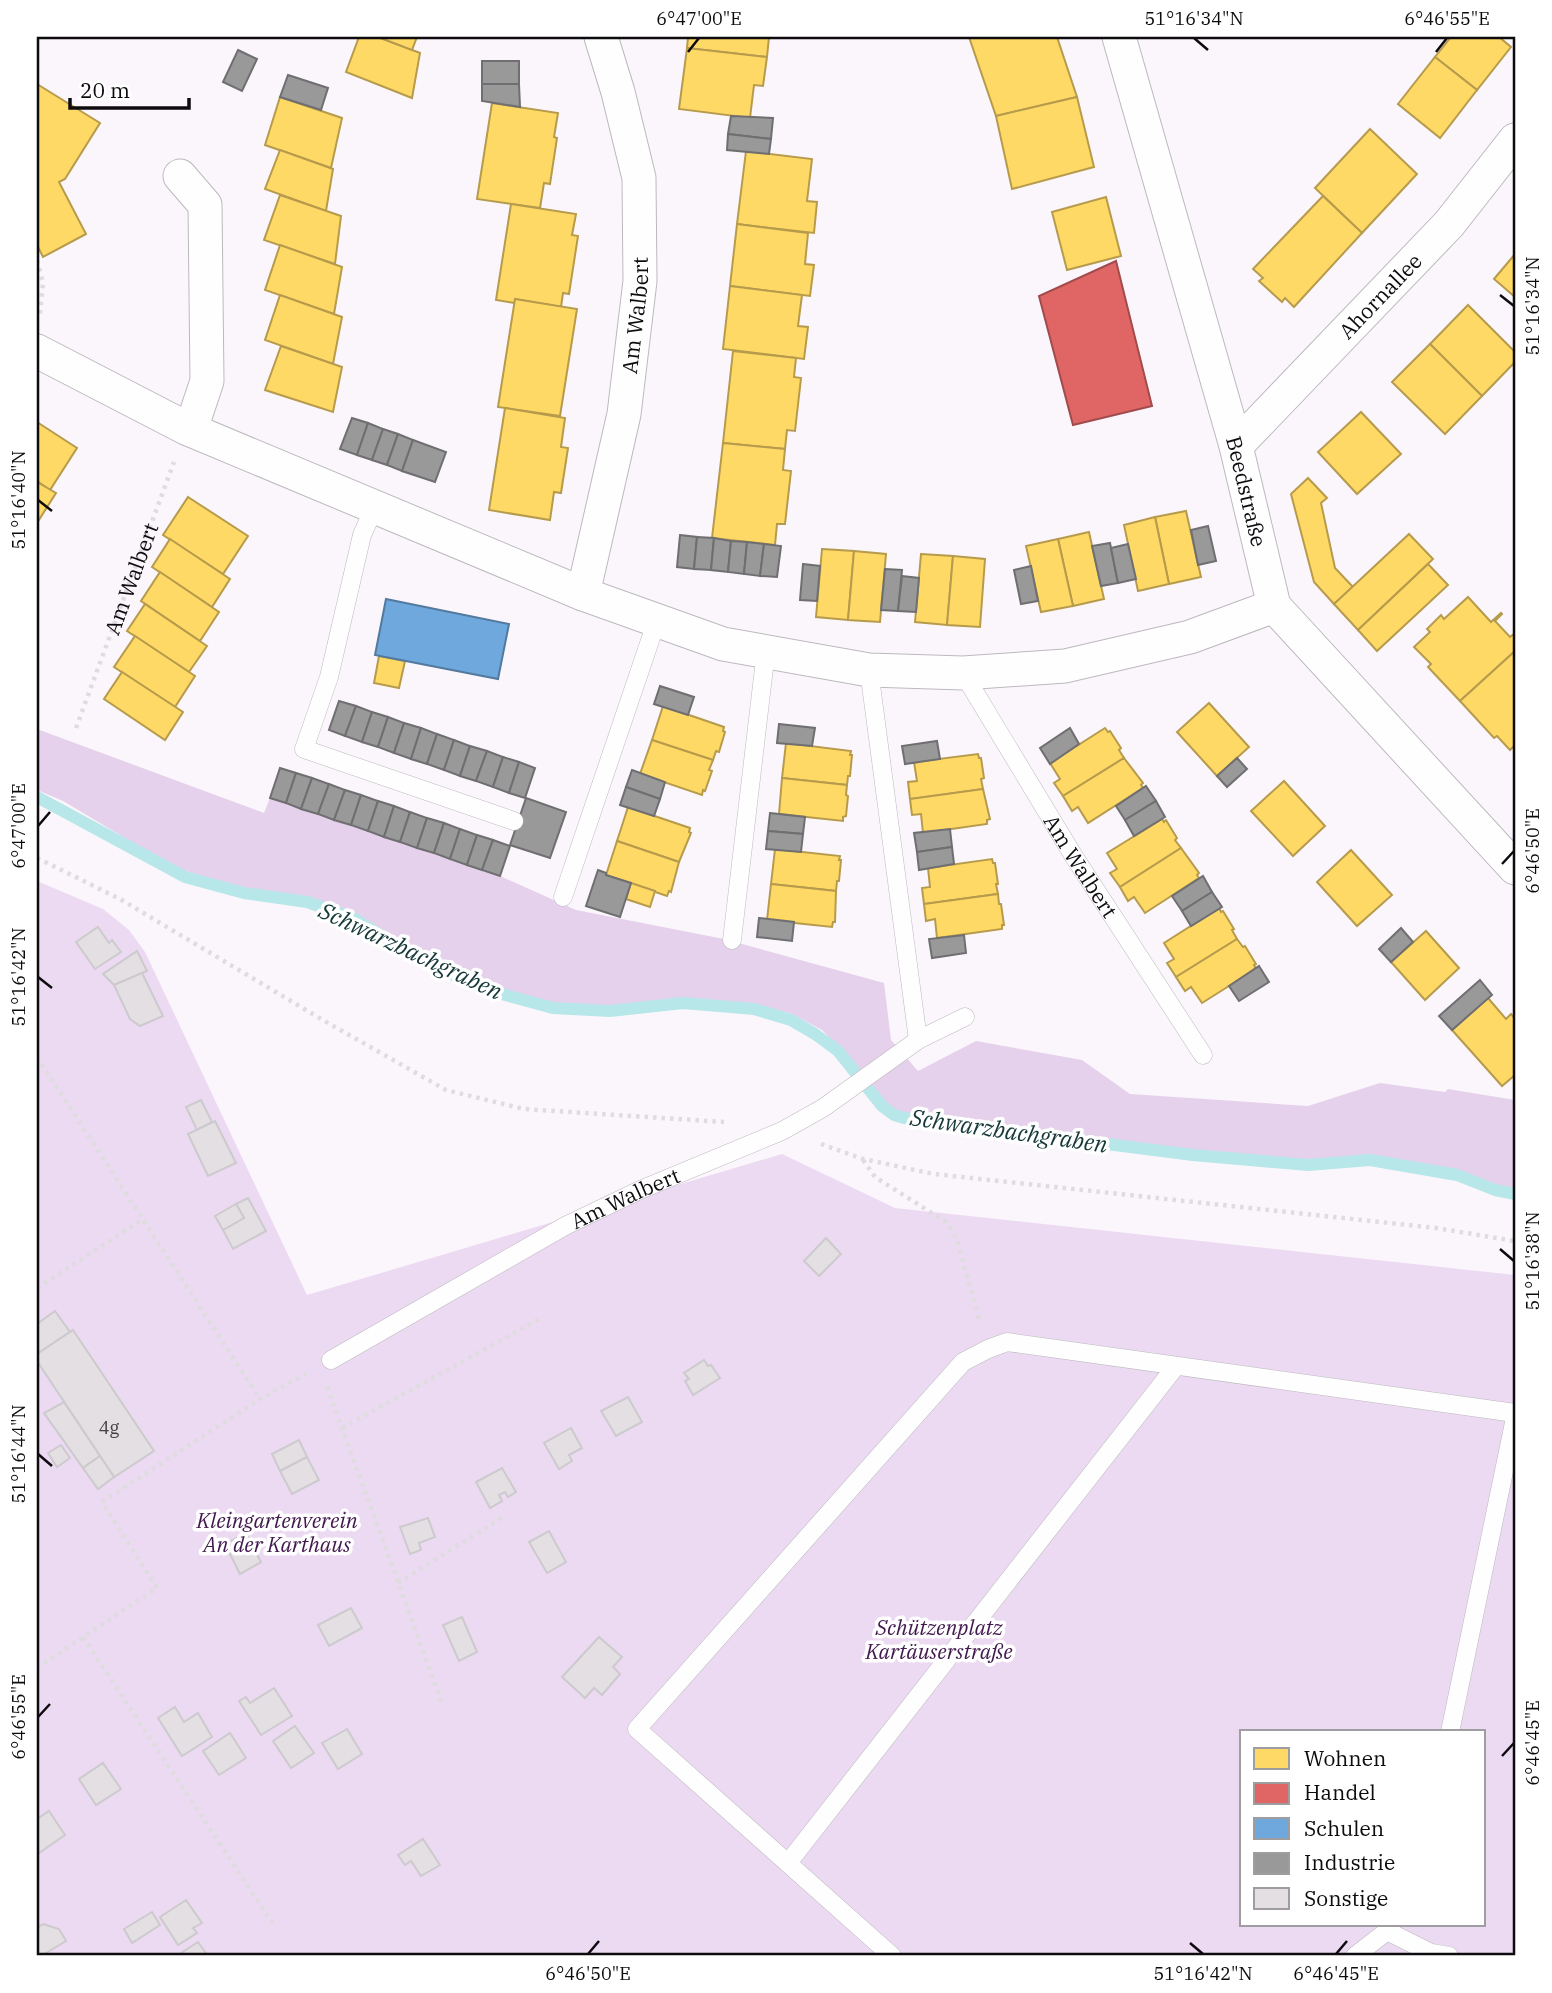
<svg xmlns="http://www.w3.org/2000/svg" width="1552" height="1993" viewBox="0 0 1552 1993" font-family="'IBM Plex Serif',serif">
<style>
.green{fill:#ecdaf2;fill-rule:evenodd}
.forest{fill:#e5d1eb}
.homes{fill:#ffd966;stroke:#b79b4c;stroke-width:2}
.shops{fill:#e06666;stroke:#a14b4c;stroke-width:2}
.schools{fill:#6fa8dc;stroke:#52799e;stroke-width:2}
.industry{fill:#999;stroke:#6f6e70;stroke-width:2}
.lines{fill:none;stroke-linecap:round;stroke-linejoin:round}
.stream{stroke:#b7e7e8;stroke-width:12}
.building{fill:#e3dfe3;stroke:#cdcace;stroke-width:2}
.service-casing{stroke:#bcb9bd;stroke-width:19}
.minor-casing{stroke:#bcb9bd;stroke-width:35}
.path{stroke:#dedcde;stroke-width:4.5;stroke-dasharray:3.5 5;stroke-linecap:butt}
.service{stroke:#fefeff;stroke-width:18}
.minor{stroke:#fefeff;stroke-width:33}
.ticks{fill:none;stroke:#0e0b0f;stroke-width:2.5}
.labels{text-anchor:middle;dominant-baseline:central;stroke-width:7;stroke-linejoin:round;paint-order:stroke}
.number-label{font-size:18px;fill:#434044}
.street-label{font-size:21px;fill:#0e0b0f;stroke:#fff}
.park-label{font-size:21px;font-style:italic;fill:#41184d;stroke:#fff}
.water-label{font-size:23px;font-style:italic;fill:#163839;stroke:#fff}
.neatline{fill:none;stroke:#0e0b0f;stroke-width:2.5}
.ticks-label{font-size:18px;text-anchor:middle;fill:#0e0b0f}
</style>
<rect width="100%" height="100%" fill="#fbf6fc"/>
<path class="green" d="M37,881L103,909L129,930L145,952L307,1295L782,1154L895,1208L1515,1275V1956H37ZM1242,1732H1484V1925H1242Z"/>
<polygon class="forest" points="37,729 264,813 270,798 500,876 576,910 724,939 884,983 891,1040 918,1071 976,1041 1082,1060 1130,1094 1308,1106 1380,1083 1445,1092 1448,1089 1515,1100 1515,1190 1497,1186 1460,1173 1417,1163 1372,1157 1303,1162 1193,1152 915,1117 891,1110 882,1103 841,1050 822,1030 792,1014 756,1004 681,998 610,1006 549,1004 492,986 452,970 351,911 305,897 242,888 186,871 140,847 63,801 37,790"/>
<g class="homes">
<polygon points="359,37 378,37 420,53 412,98 346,72"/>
<polygon points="378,37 417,37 412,50"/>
<polygon points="688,37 769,37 767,57 687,48"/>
<polygon points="969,37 1057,37 1077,97 996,116"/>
<polygon points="1451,37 1499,37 1511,47 1477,90 1435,57"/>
<polygon points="687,48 767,57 763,86 754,85 750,118 679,109"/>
<polygon points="1435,57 1477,90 1440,138 1398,104"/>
<polygon points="37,84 100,123 65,179 59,182 86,234 43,257 37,245"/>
<polygon points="280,97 342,118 331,168 265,145"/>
<polygon points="1077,97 1094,167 1012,189 996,116"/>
<polygon points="492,103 558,113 554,137 557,138 550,184 544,183 540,208 477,199"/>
<polygon points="1370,129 1417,174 1362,233 1315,188"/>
<polygon points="280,150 333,169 326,211 265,189"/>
<polygon points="746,151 812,159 807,201 817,202 814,233 737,224"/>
<polygon points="280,195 341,216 335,264 264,240"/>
<polygon points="1323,196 1362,233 1294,307 1285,298 1282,302 1259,281 1263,278 1253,269"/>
<polygon points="1106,197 1121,256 1067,270 1052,212"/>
<polygon points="511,204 576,214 572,235 578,236 569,294 563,293 561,307 515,299 515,303 496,300"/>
<polygon points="737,224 808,233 805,264 814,265 810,296 730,286"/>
<polygon points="280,245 342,267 334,314 265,290"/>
<polygon points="1515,254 1515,297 1494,279"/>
<polygon points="730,286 802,295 798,326 808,327 804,359 723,349"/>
<polygon points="280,295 342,317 333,364 265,340"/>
<polygon points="515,299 577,309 560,416 498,407"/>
<polygon points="1468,305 1515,352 1515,362 1482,396 1430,344"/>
<polygon points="1430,344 1482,396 1445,434 1392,382"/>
<polygon points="281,346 342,367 333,412 265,390"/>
<polygon points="733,351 796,358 794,377 801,378 795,431 787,430 785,449 723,443"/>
<polygon points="505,408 565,418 561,447 568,448 561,493 554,492 550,520 489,510"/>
<polygon points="1361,412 1401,454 1357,494 1318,452"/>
<polygon points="37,422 77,448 50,490 37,481"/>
<polygon points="723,443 785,449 783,470 791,471 785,524 777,524 775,545 712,538"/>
<polygon points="1308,478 1327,498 1321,503 1335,568 1353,587 1334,604 1314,582 1291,494"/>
<polygon points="37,482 56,493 37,523"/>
<polygon points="188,497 248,536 223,574 163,535"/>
<polygon points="1186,511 1201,577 1169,584 1155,517"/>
<polygon points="1155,517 1169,584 1138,591 1124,525"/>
<polygon points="1089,532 1104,599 1073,606 1058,539"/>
<polygon points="1409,534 1433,559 1358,630 1334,604"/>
<polygon points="170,539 230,579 212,607 152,567"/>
<polygon points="1058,539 1073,606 1041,612 1026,546"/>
<polygon points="822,549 854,551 848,620 816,617"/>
<polygon points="854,551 886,554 880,622 848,620"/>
<polygon points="921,554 953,556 947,625 915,622"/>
<polygon points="953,556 985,559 980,627 947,625"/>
<polygon points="1428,564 1448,585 1377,651 1358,630"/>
<polygon points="160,572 219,612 200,641 141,601"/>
<polygon points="1468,597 1491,622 1501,613 1502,614 1495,621 1510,637 1515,633 1515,651 1460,701 1428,667 1431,664 1414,647 1430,632 1427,629 1441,615 1444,619"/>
<polygon points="145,604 207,646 189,672 127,631"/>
<polygon points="135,636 195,676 175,707 114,667"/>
<polygon points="1515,651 1515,745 1510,750 1497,736 1494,738 1460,701"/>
<polygon points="379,656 405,661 399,688 374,683"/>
<polygon points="122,672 183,712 165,740 104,699"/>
<polygon points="1209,703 1249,747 1217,776 1177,732"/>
<polygon points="663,706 724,727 723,731 725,732 719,752 716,751 713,760 652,740"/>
<polygon points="1105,728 1108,732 1110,731 1121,748 1119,750 1124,758 1063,796 1054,783 1060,779 1050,763"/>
<polygon points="652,740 713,760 709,770 712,771 705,791 703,790 702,795 640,774"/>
<polygon points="786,743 851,751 850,755 852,755 850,776 848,776 847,785 782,778"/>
<polygon points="978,754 979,758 981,758 984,778 981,779 983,789 910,799 908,782 917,781 914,762"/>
<polygon points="1124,758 1143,783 1141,785 1143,788 1088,823 1078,807 1072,811 1063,796"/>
<polygon points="782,778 847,785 846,795 848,796 846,816 843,817 843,821 779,814"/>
<polygon points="1284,781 1325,826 1293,856 1251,811"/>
<polygon points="983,789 990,819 987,820 987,824 923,833 921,814 912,815 910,799"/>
<polygon points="628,807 690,828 689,832 691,833 679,862 617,841"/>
<polygon points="1162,819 1164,822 1166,820 1177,838 1175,840 1181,848 1120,887 1110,873 1117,869 1107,853"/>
<polygon points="617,841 679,862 671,892 669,891 667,896 606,875"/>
<polygon points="1181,848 1199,873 1197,875 1199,878 1145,913 1134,897 1128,901 1120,887"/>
<polygon points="775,849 840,856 839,860 841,860 839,881 837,881 836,891 771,884"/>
<polygon points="1351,850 1392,895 1357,926 1317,882"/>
<polygon points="992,859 993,863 995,863 998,884 996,884 998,894 924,904 922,888 930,887 928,868"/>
<polygon points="631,883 655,891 650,907 626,899"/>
<polygon points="771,884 836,891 835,922 833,922 832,927 767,920"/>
<polygon points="998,894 999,904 1001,904 1004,925 1002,925 1002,929 937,938 935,919 926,921 924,904"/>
<polygon points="1219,908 1221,912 1223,911 1234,929 1232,930 1237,939 1176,977 1167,963 1174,959 1164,943"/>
<polygon points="1426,931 1459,968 1425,1000 1391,962"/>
<polygon points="1237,939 1243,947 1245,946 1256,964 1254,965 1256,969 1202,1003 1191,987 1185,991 1176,977"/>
<polygon points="1488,998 1506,1019 1511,1014 1515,1019 1515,1075 1502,1086 1452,1030"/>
</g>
<polygon class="shops" points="1116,261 1152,406 1073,425 1039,296"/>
<polygon class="schools" points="386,599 509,624 498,679 375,655"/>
<g class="industry">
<polygon points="238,50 257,59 242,91 223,82"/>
<rect x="482" y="61" width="37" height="23"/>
<polygon points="288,75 328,88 321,110 280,97"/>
<polygon points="482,84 519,84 520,107 482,101"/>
<polygon points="731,116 773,118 771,139 728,134"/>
<polygon points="728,134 771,139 769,154 727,150"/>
<polygon points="352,418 368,423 357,455 340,449"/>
<polygon points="368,423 383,429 372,460 357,455"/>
<polygon points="383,429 398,434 387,465 372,460"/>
<polygon points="398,434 413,440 402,471 387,465"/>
<polygon points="413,440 446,452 435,482 402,471"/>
<polygon points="1208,526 1216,561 1198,565 1191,530"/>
<polygon points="680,535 697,537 694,569 677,567"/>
<polygon points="697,537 714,538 711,570 694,569"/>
<polygon points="714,538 731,541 728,572 711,570"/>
<polygon points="731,541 747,542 744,574 728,572"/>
<polygon points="747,542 764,544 760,576 744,574"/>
<polygon points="1110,543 1118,583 1101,586 1092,546"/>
<polygon points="764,544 781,546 777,577 760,576"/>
<polygon points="1128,544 1136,579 1118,583 1111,548"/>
<polygon points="803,564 820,566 817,601 800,600"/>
<polygon points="1031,566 1038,601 1021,604 1014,570"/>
<polygon points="885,569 902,570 898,611 881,610"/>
<polygon points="902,576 919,578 916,612 898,611"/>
<polygon points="660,686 694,697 688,715 654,704"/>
<polygon points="339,701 356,706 345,736 329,730"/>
<polygon points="356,706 372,712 362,742 345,736"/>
<polygon points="372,712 388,717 378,747 362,742"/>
<polygon points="388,717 404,723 394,753 378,747"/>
<polygon points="404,723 421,728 411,759 394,753"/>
<polygon points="779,724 815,728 812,746 777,743"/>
<polygon points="421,728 437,734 427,764 411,759"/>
<polygon points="1070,728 1079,744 1050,764 1040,748"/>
<polygon points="437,734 454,740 444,770 427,764"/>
<polygon points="454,740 470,746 460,776 444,770"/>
<polygon points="937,741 940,759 905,764 902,746"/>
<polygon points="470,746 487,751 476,781 460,776"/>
<polygon points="487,751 503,757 493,787 476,781"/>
<polygon points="503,757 519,762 509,793 493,787"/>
<polygon points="1237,758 1247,769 1227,787 1217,776"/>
<polygon points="519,762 535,768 525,798 509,793"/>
<polygon points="280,768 296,773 286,803 270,798"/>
<polygon points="632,770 665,782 660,799 626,787"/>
<polygon points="296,773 312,778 301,809 286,803"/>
<polygon points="312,778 329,784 318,814 301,809"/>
<polygon points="329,784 345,790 334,820 318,814"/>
<polygon points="1146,786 1156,801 1125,820 1116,806"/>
<polygon points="626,787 660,799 654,816 620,805"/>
<polygon points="345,790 361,795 351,825 334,820"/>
<polygon points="361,795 378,801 368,831 351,825"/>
<polygon points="526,798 566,812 550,858 510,845"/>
<polygon points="378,801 394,806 384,837 368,831"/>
<polygon points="1156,801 1165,817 1134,836 1125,820"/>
<polygon points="394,806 410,812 400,842 384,837"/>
<polygon points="410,812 427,818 417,848 400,842"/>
<polygon points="770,813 805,817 803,834 768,831"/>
<polygon points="427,818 444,823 434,853 417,848"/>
<polygon points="444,823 460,829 450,859 434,853"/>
<polygon points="460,829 477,835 467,865 450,859"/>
<polygon points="950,829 952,847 917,852 914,833"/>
<polygon points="768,831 803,834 801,852 766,849"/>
<polygon points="477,835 493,840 482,870 467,865"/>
<polygon points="493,840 510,846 500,876 482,870"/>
<polygon points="952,847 954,864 919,870 917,852"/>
<polygon points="598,870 606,873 606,875 631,883 620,917 586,906"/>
<polygon points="1203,876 1212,892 1182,911 1172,896"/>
<polygon points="1212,892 1222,907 1191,926 1182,911"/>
<polygon points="759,918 794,922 792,941 757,937"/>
<polygon points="1401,928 1413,942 1391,962 1379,949"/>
<polygon points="964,935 966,953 932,958 929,939"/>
<polygon points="1259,966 1269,982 1239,1001 1229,986"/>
<polygon points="1480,980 1492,995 1452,1030 1439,1016"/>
</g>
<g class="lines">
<polyline class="stream" points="37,797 185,877 244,893 307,902 353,918 403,949 455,976 494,992 553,1008 610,1011 683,1003 754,1009 791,1020 815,1034 838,1051 882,1106 894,1115 904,1118 1193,1155 1308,1165 1370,1160 1457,1175 1495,1190 1515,1194"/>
</g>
<g class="building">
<polygon points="98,927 109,943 112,940 121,952 95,969 76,942"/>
<polygon points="137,951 147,971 114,985 103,974"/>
<polygon points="142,973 163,1016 140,1026 130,1019 114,985"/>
<polygon points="201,1100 212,1122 197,1130 186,1107"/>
<polygon points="215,1121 236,1163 208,1176 188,1134"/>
<polygon points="248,1198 266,1231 233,1249 223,1230 244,1218 236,1204"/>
<polygon points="236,1204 244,1218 223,1230 215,1216"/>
<polygon points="826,1238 841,1254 819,1276 804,1261"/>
<polygon points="55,1311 70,1332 37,1354 37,1324"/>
<polygon points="73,1330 154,1451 114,1477 37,1361 37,1354"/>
<polygon points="704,1360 708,1366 711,1365 720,1378 693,1395 685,1381 689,1379 684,1373"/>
<polygon points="628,1397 642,1422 616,1436 601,1411"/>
<polygon points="64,1402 100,1456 83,1468 44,1413"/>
<polygon points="571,1428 582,1448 569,1455 572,1461 559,1469 544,1443"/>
<polygon points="299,1440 307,1457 280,1471 272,1454"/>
<polygon points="61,1445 70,1458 57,1467 48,1453"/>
<polygon points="100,1456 114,1477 98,1489 83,1468"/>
<polygon points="307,1457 319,1480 292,1494 280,1471"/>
<polygon points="502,1468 516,1492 508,1497 505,1492 499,1495 502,1501 490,1508 476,1482"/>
<polygon points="428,1518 435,1537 419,1543 421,1550 410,1554 400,1527"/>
<polygon points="549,1531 566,1562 547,1573 529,1542"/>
<polygon points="246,1533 261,1562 240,1574 225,1544"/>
<polygon points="351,1608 362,1628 329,1646 318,1625"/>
<polygon points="462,1617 477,1652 459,1661 443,1625"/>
<polygon points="599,1637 622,1657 613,1667 620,1674 602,1695 594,1688 585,1698 562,1677"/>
<polygon points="274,1688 292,1716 261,1735 239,1701 246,1697 250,1703"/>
<polygon points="175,1707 184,1722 198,1713 212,1737 182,1756 158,1718"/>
<polygon points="295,1726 314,1753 291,1768 273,1741"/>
<polygon points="347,1729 362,1754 338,1769 322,1743"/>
<polygon points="230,1733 246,1758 219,1775 203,1751"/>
<polygon points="103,1763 121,1789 96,1805 79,1779"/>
<polygon points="49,1811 65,1835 39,1853 37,1850 37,1819"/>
<polygon points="423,1839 440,1865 421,1876 411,1861 405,1865 398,1855"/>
<polygon points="186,1900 202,1923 193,1928 197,1933 178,1945 160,1917"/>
<polygon points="152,1912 160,1925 132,1943 124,1929"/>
<polygon points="43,1924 59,1929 66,1941 41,1956 37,1956 37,1928"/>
<polygon points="198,1942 208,1956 184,1956 181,1953"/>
</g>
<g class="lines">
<g class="service-casing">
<g id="service">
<polyline points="375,506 362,535 329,677 304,749 514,821"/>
<polyline points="869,670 918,1040"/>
<path id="s2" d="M963,673L1073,855L1203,1055"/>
<polyline points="563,897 657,620"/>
<polyline points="732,940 766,651"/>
<path id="s3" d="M331,1360L565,1226L640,1190L782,1131L823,1108L918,1040L965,1017"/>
<polyline points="1450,1732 1515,1418"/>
<polyline points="788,1863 1176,1366"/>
<polyline points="1387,1931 1431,1953 1449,1956"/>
<polyline points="892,1956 637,1729 963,1362 988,1349 1007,1342 1515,1413"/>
<polyline points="1355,1956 1387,1931 1391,1925"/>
</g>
</g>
<g class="minor-casing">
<g id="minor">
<path id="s4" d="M1119,37L1236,446L1274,606L1515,868"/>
<polyline points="180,176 205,205 207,381 191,429"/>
<polyline points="37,351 186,428 583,594 723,644 869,670 963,673 1065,666 1190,637 1274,606"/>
<path id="s5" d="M1236,446L1449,224L1515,140"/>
<path id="s6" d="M583,594L624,414L640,281L639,178L618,92L601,37"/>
</g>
</g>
<g class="path">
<polyline points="37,260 43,283 40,314"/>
<path id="s1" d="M76,728L174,462"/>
<polyline points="37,858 120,899 321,1019 446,1090 524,1109 724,1122"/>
<polyline points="37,1057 260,1399"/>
<polyline points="821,1144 863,1159 934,1174 1436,1228 1515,1241"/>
<polyline points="863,1160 875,1177 946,1222 957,1240 980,1323"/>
<polyline points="37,1288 143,1219"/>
<polyline points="327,1387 441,1701"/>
<polyline points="342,1428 543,1317"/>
<polyline points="398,1583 505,1516"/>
<polyline points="83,1637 275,1927"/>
<polyline points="37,1668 157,1588 102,1502 260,1399 306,1374"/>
</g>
<use href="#service" class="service"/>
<use href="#minor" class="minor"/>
</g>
<path class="ticks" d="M1194,38L1208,50M688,52L699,38M1436,52L1447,38M1500,295L1514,306M38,500L52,511M38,826L50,812M1502,864L1514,851M38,977L52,988M1500,1249L1514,1261M38,1454L52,1466M38,1717L50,1704M1502,1756L1514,1743M1190,1943L1203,1954M588,1954L599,1941M1336,1954L1347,1941"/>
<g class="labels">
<g class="number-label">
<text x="109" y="1427">4g</text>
</g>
<g class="street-label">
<text stroke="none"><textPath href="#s5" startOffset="208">Ahornallee</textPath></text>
<text stroke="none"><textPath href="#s6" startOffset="284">Am Walbert</textPath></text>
<text stroke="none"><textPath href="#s4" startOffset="472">Beedstraße</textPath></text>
<text stroke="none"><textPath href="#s1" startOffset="159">Am Walbert</textPath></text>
<text stroke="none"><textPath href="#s2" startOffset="226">Am Walbert</textPath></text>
<text stroke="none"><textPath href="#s3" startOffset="336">Am Walbert</textPath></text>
</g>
<g class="park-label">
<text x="277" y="1520">Kleingartenverein<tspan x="277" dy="24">An der Karthaus</tspan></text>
<text x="939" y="1627">Schützenplatz<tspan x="939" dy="24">Kartäuserstraße</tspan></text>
</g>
<g class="water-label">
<text transform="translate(411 950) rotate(25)">Schwarzbachgraben</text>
<text transform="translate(1009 1130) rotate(8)">Schwarzbachgraben</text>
</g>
</g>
<rect width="1552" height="1993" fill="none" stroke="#ffffff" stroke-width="77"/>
<rect x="1240" y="1730" width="245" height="196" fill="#ffffff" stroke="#9f9d9f" stroke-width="2"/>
<rect x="1254" y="1748" width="35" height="21" fill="#ffd966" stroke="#9f9d9f" stroke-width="2"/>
<text x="1304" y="1766" font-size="21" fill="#0e0b0f">Wohnen</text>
<rect x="1254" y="1783" width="35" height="21" fill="#e06666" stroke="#9f9d9f" stroke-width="2"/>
<text x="1304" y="1800" font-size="21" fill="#0e0b0f">Handel</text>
<rect x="1254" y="1818" width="35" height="21" fill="#6fa8dc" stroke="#9f9d9f" stroke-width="2"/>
<text x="1304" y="1836" font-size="21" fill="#0e0b0f">Schulen</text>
<rect x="1254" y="1853" width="35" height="21" fill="#999999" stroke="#9f9d9f" stroke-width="2"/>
<text x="1304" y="1870" font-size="21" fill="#0e0b0f">Industrie</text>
<rect x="1254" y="1888" width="35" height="21" fill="#e3dfe3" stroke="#9f9d9f" stroke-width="2"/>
<text x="1304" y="1906" font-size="21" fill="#0e0b0f">Sonstige</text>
<path d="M70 98v10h119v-10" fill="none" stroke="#0e0b0f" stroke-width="3.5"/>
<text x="80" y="98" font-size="21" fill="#0e0b0f" stroke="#ffffff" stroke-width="5" paint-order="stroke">20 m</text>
<rect x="38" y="38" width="1476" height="1916" class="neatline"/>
<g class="ticks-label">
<text x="699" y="25">6°47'00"E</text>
<text x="1194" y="25">51°16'34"N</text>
<text x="1447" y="25">6°46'55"E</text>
<text transform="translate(1533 306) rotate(-90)" y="6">51°16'34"N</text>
<text transform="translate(19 500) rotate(-90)" y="6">51°16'40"N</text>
<text transform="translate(19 826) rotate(-90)" y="6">6°47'00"E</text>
<text transform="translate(1533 851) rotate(-90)" y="6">6°46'50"E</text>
<text transform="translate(19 977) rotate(-90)" y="6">51°16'42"N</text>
<text transform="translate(1533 1261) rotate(-90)" y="6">51°16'38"N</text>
<text transform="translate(19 1454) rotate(-90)" y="6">51°16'44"N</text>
<text transform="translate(19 1717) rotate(-90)" y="6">6°46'55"E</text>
<text transform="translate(1533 1743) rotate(-90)" y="6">6°46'45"E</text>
<text x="588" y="1980">6°46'50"E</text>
<text x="1203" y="1980">51°16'42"N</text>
<text x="1336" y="1980">6°46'45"E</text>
</g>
</svg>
